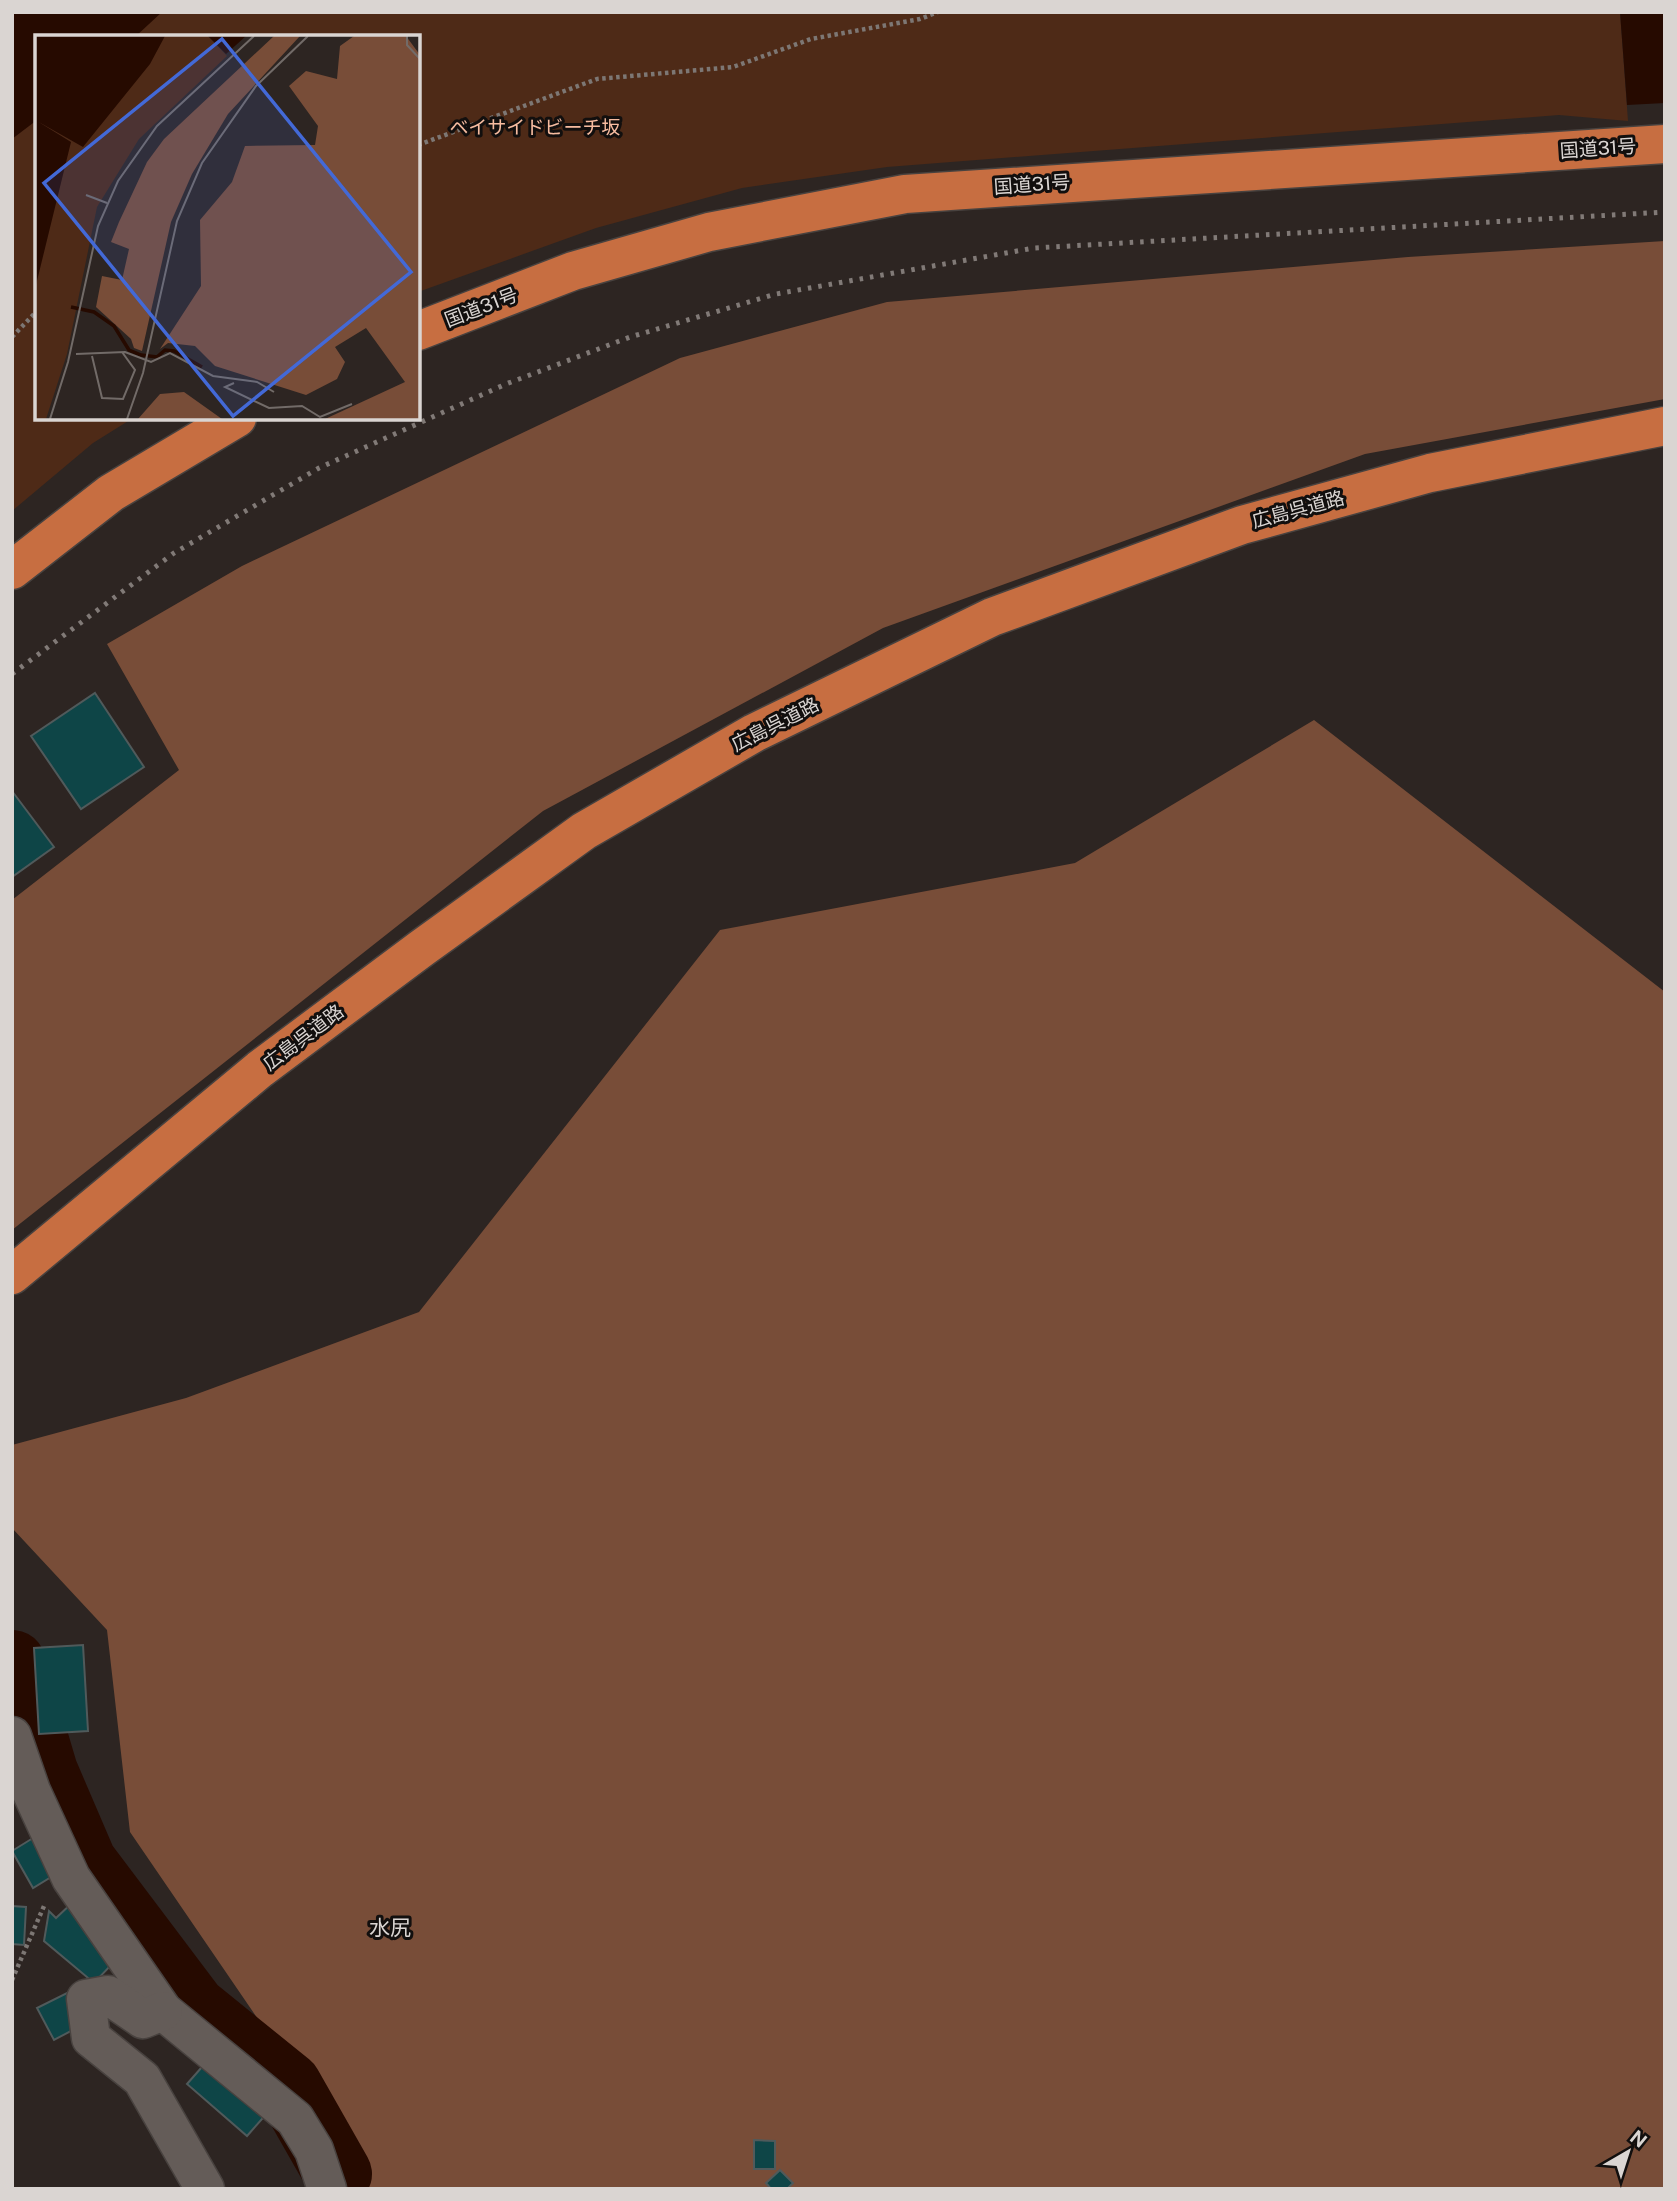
<svg xmlns="http://www.w3.org/2000/svg" width="1677" height="2201" viewBox="0 0 1677 2201" font-family="'Public Sans','Noto Sans JP',sans-serif">
<style>
.green{fill:#4e2a17}
.forest{fill:#784d38}
.water{fill:#260a00}
.lines{fill:none;stroke-linecap:round;stroke-linejoin:round}
.river{stroke:#260a00;stroke-width:68}
.building{fill:#0e4547;stroke:#505a5b;stroke-width:2}
.minor-casing{stroke:#48423f;stroke-width:41}
.highway-casing{stroke:#48423f;stroke-width:41}
.path{stroke:#7d7774;stroke-width:4.5;stroke-dasharray:3.5 3.5;stroke-linecap:butt}
.minor{stroke:#645c58;stroke-width:38}
.highway{stroke:#c76e41;stroke-width:38}
.rail{stroke:#817a77;stroke-width:5;stroke-dasharray:3.5 7;stroke-linecap:butt}
.labels{text-anchor:middle;dominant-baseline:central;stroke-width:6;stroke-linejoin:round;paint-order:stroke}
.park-label{font-size:19px;fill:#f7bca0;stroke:#120f0e}
.street-label{font-size:19px;fill:#dad5d2;stroke:#120f0e}
.neighbourhood-label{font-size:21px;fill:#dad5d2;stroke:#120f0e}
.inset-river{fill:none;stroke:#260a00;stroke-width:3.5}
.inset-road{fill:none;stroke:#726b68;stroke-width:2}
.view{fill:#4369d7;fill-opacity:0.15;stroke:#4369d7;stroke-width:3.5}
.inset-edge{fill:none;stroke:#dad5d2;stroke-width:3.5}
</style>
<rect width="100%" height="100%" fill="#2d2522"/>
<polygon class="green" points="12,12 1620,12 1628,121 1559,115 887,167 742,188 596,228 418,292 418,37 37,37 37,418 133,418 93,443 12,511"/>
<g class="forest">
<polygon points="1665,241 1665,399 1365,454 883,628 543,811 12,1230 12,900 179,770 107,644 242,566 680,358 887,302 1408,257"/>
<polygon points="1314,720 1665,992 1665,2189 370,2189 312,2098 130,1832 107,1630 12,1528 12,1445 186,1398 419,1312 720,930 1075,863"/>
</g>
<g class="water">
<polygon points="12,12 162,12 135,37 37,37 37,120 12,139"/>
<polygon points="1620,12 1665,12 1665,103 1627,105"/>
</g>
<g class="lines">
<polyline class="river" points="12,1664 44,1772 83,1863 193,2009 288,2086 338,2174"/>
</g>
<g class="building">
<polygon points="95,693 144,767 81,809 31,736"/>
<polygon points="12,791 54,847 12,877"/>
<polygon points="83,1645 88,1731 39,1734 34,1648"/>
<polygon points="33,1838 56,1874 33,1888 12,1851"/>
<polygon points="73,1902 115,1961 94,1983 44,1941 49,1911 56,1918"/>
<polygon points="12,1906 26,1907 24,1945 12,1944"/>
<polygon points="69,1992 86,2023 54,2040 37,2008"/>
<polygon points="209,2059 269,2111 247,2136 187,2084"/>
<polygon points="754,2140 775,2141 775,2169 754,2169"/>
<polygon points="780,2170 793,2183 787,2189 771,2189 766,2183"/>
</g>
<g class="lines">
<g class="minor-casing">
<g id="minor">
<polyline points="12,1736 31,1791 71,1878 163,2011 295,2119 314,2150 327,2189"/>
<polyline points="163,2011 143,2019 108,1995 86,1999 91,2038 142,2079 205,2189"/>
</g>
</g>
<g class="highway-casing">
<g id="highway">
<polyline points="418,331 573,271 709,232 905,194 1665,144"/>
<polyline points="12,570 111,493 237,418"/>
<polyline points="12,1275 260,1069 422,948 584,831 754,733 992,617 1242,525 1430,473 1665,426"/>
</g>
</g>
<g class="path">
<polyline points="418,145 597,79 733,67 811,39 920,19 938,12"/>
<polyline points="12,337 37,311"/>
<polyline points="12,1980 44,1906"/>
</g>
<use href="#minor" class="minor"/>
<use href="#highway" class="highway"/>
<polyline class="rail" points="12,674 174,553 319,468 506,384 630,337 776,294 1034,248 1665,212"/>
</g>
<g class="labels">
<g class="park-label">
<text x="535" y="127">ベイサイドビーチ坂</text>
</g>
<g class="street-label">
<text transform="translate(1598 148) rotate(-4)">国道31号</text>
<text transform="translate(1032 184) rotate(-4)">国道31号</text>
<text transform="translate(481 307) rotate(-21)">国道31号</text>
<text transform="translate(1298 509) rotate(-15)">広島呉道路</text>
<text transform="translate(775 724) rotate(-27)">広島呉道路</text>
<text transform="translate(303 1037) rotate(-37)">広島呉道路</text>
</g>
<g class="neighbourhood-label">
<text x="390" y="1927">水尻</text>
</g>
</g>
<g transform="translate(35 35)">
<rect width="385" height="385" fill="#2d2522"/>
<path d="M80,1H173L192,21L104,104L62,172L32,319L11,384H0V93Z" fill="#4e2a17"/>
<path d="M239,1H265L193,79L157,139L136,187L107,316L99,313L96,304L61,272L67,241L87,245L94,214L76,207L84,187L112,127L129,104ZM319,1H371L385,20V384H290L370,347L331,293L300,312L310,327L302,344L271,360L180,331L160,311L133,308L125,314L166,251L165,185L197,147L210,111L280,110L283,91L254,51L271,36L302,44L305,11ZM149,357L187,384H103L125,359Z" fill="#784d38"/>
<path d="M0,1H130L115,29L48,112L2,86L36,107L0,254ZM173,1H211L191,19Z" fill="#260a00"/>
<path class="inset-river" d="M36,272L59,277L79,291L94,315L106,320L122,322L130,315L139,316L167,332"/>
<path class="inset-road" d="M372,1V10L385,24M51,160L72,168M41,319L90,317L116,327L135,318L178,341L222,347L239,357M57,321L67,363L88,364L100,335L87,317M199,348L190,352L234,373L267,371L285,382L317,369M15,384L33,327L63,191L83,146L122,91L219,1M92,384L108,338L142,186L167,128L221,51L273,1"/>
<path class="view" d="M187,4L376,237L198,381L9,148Z"/>
<rect width="385" height="385" class="inset-edge"/>
</g>
<rect width="1677" height="2201" fill="none" stroke="#dad5d2" stroke-width="28"/>
<g transform="translate(1628 2152) rotate(39)" stroke="#120f0e" stroke-width="5" paint-order="stroke">
<path d="M0-5L12 26L0 18L-12 26Z" fill="#dad5d2"/>
<text y="-10" font-size="19" font-weight="bold" text-anchor="middle" fill="#dad5d2">N</text>
</g>
</svg>
